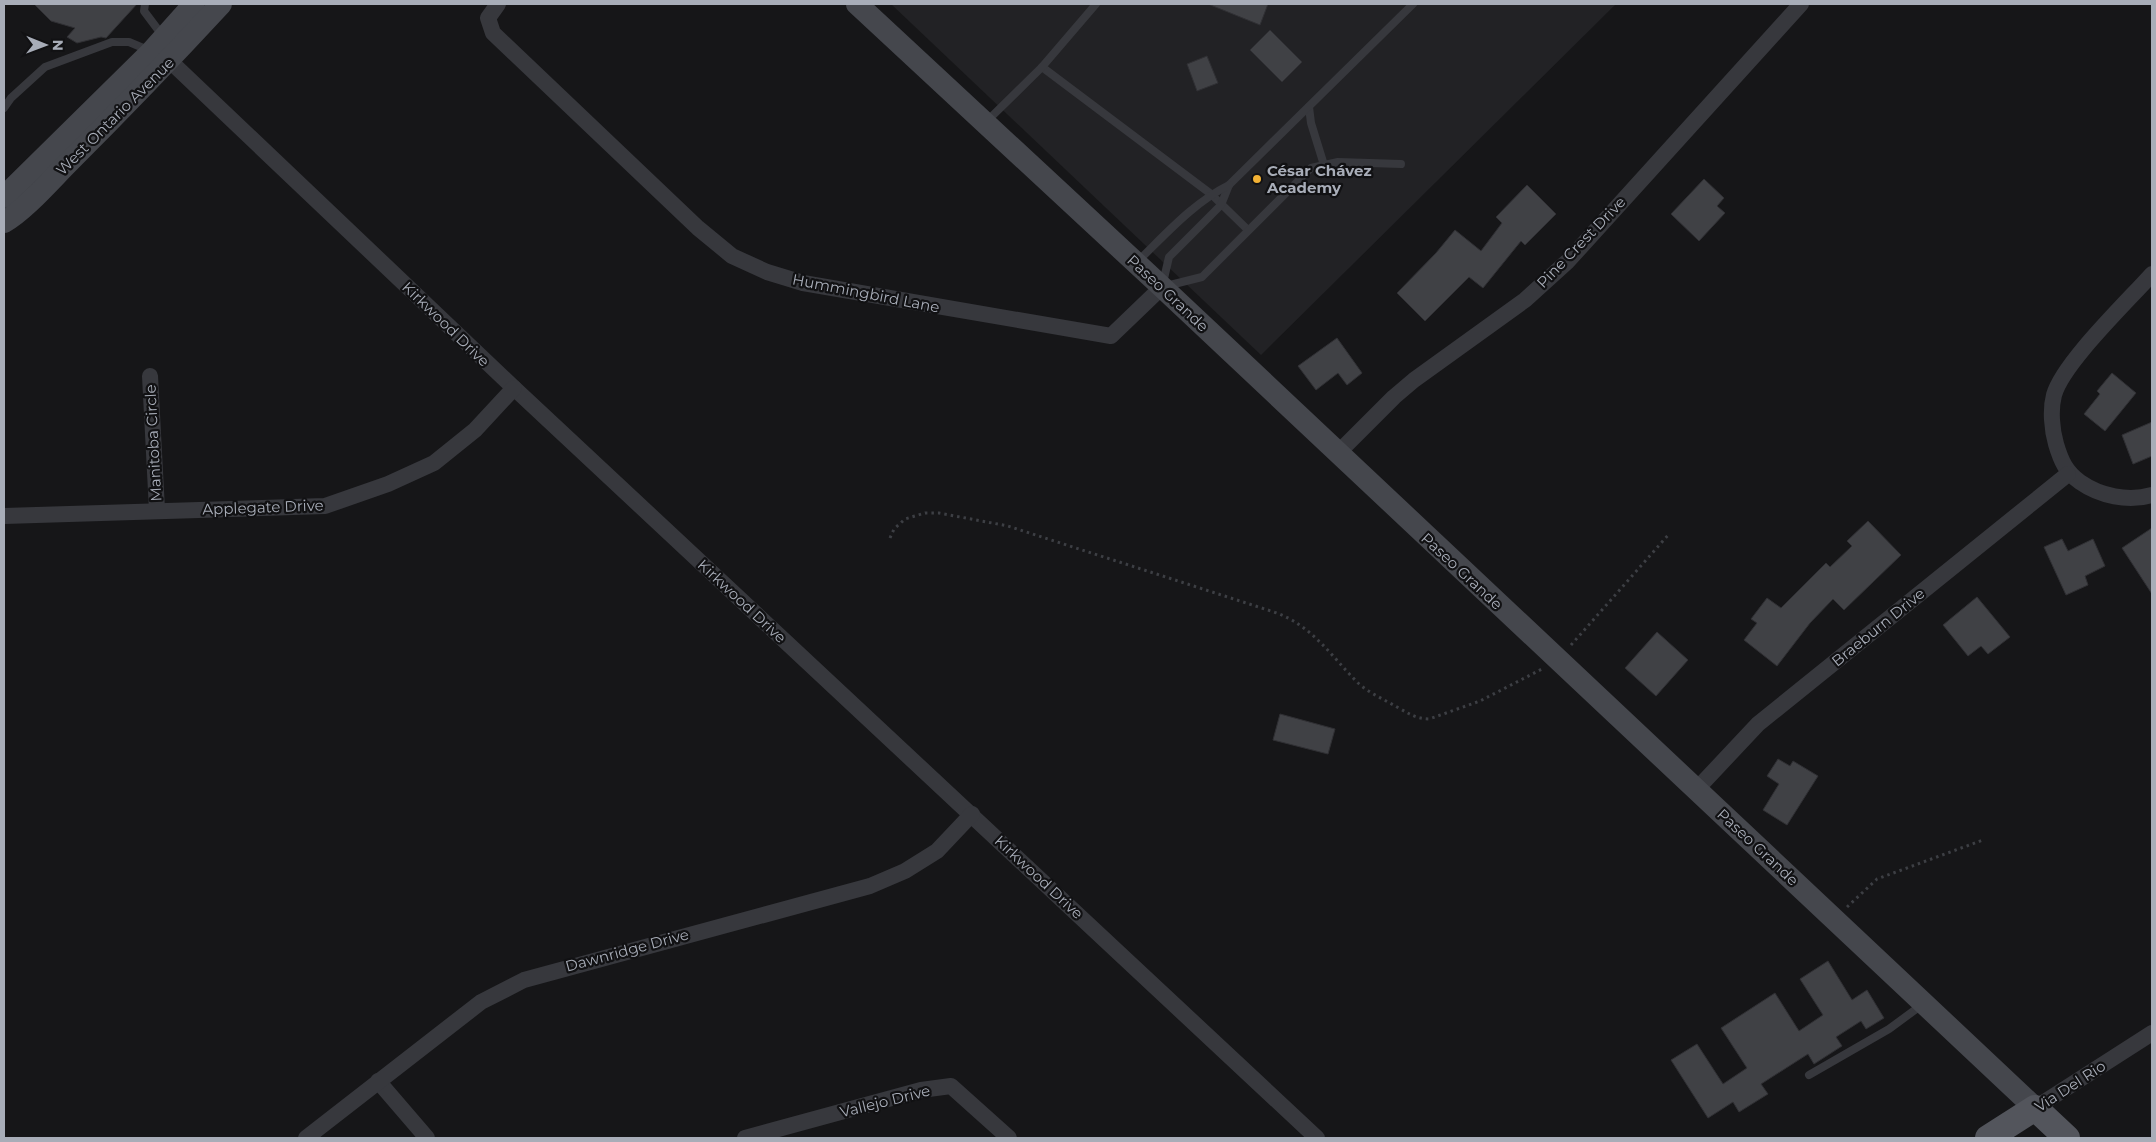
<svg xmlns="http://www.w3.org/2000/svg" width="2156" height="1142" viewBox="0 0 2156 1142" font-family="Montserrat,sans-serif">
<style>
.built{fill:#222225}
.building{fill:#404145;stroke:#303034}
.lines{fill:none;stroke-linecap:round;stroke-linejoin:round}
.path{stroke:#3d3f44;stroke-width:3;stroke-dasharray:2.5 4;stroke-linecap:butt}
.lane{stroke:#37383d;stroke-width:8}
.street{stroke:#37383d;stroke-width:16}
.secondary{stroke:#45474d;stroke-width:22}
.primary{stroke:#53555c;stroke-width:26}
.poi-dot{fill:#f2b134;stroke:#111113;stroke-width:2}
.labels{text-anchor:middle;dominant-baseline:central;stroke-width:4.5;stroke-linejoin:round;paint-order:stroke}
.street-label{font-size:15px;fill:#a8adb8;stroke:#111113}
.poi-label{font-size:15px;font-weight:bold;fill:#a8adb8;stroke:#111113;text-anchor:start}
</style>
<rect width="100%" height="100%" fill="#161618"/>
<polygon class="built" points="891,4 1616,4 1261,355"/>
<g class="building">
<polygon points="34,4 137,4 106,38 101,37 77,43 67,37 75,28 51,21"/>
<polygon points="1208,4 1268,4 1260,25"/>
<polygon points="1270,30 1302,62 1282,82 1250,50"/>
<polygon points="1207,56 1218,83 1197,91 1187,64"/>
<polygon points="1704,179 1724,198 1717,206 1725,213 1699,241 1671,214"/>
<polygon points="1527,185 1556,214 1525,245 1521,241 1483,288 1469,277 1425,321 1397,293 1436,253 1455,230 1481,251 1502,223 1496,217"/>
<polygon points="1337,338 1362,373 1347,385 1338,373 1316,390 1298,366"/>
<polygon points="2112,373 2136,393 2105,431 2084,414 2100,394 2097,391"/>
<polygon points="2152,422 2152,456 2133,464 2122,435"/>
<polygon points="1868,521 1901,555 1844,610 1833,599 1810,623 1777,666 1744,640 1757,623 1751,619 1767,598 1781,608 1826,563 1830,567 1852,546 1847,541"/>
<polygon points="2152,528 2152,594 2122,548"/>
<polygon points="2062,539 2068,551 2093,539 2105,566 2085,576 2088,585 2066,595 2044,547"/>
<polygon points="1977,597 2010,637 1988,654 1981,646 1968,656 1943,625"/>
<polygon points="1657,632 1688,660 1656,696 1625,668"/>
<polygon points="1280,714 1335,729 1328,754 1273,740"/>
<polygon points="1778,759 1790,766 1793,761 1818,776 1787,825 1763,810 1779,784 1767,776"/>
<polygon points="1828,961 1852,1000 1867,990 1884,1018 1866,1029 1861,1021 1836,1037 1842,1046 1814,1064 1808,1054 1761,1084 1768,1094 1739,1112 1733,1102 1708,1118 1671,1060 1697,1044 1723,1084 1747,1068 1721,1028 1775,993 1799,1031 1823,1015 1800,979"/>
</g>
<g class="lines">
<g class="path">
<path d="M890,538L894,529L905,519L925,513H939L1008,526L1274,612C1312,625 1331,656 1358,683C1369,693 1385,700 1397,707C1408,713 1416,719 1429,719L1480,701L1542,669"/>
<polyline points="1571,645 1670,533"/>
<polyline points="1847,907 1877,879 1983,840"/>
</g>
<g class="lane">
<polyline points="145,4 144,11 162,35"/>
<polyline points="1042,67 1211,194 1248,230"/>
<polyline points="1309,107 1311,123 1324,165"/>
<polyline points="4,108 11,98 45,67 112,42 129,42 148,50"/>
<polyline points="986,122 1042,67 1096,4"/>
<polyline points="1401,164 1338,162 1311,168 1202,277 1162,287 1169,257 1221,205 1229,185 1413,4"/>
<path d="M1137,262C1166,234 1193,203 1229,185"/>
<polyline points="1809,1075 1889,1029 1923,1004"/>
</g>
<g class="street">
<polyline points="498,4 488,18 493,33 698,228 732,256 767,272 803,283 1111,336 1162,287"/>
<polyline points="170,61 514,388 1317,1138"/>
<path d="M2152,274C2128,301 2063,363 2054,395C2050,410 2052,430 2056,444C2061,461 2066,472 2080,482C2100,496 2128,502 2152,495"/>
<polyline points="150,376 157,510"/>
<polyline points="1337,454 1394,397 1414,380 1525,300 1568,261 1801,4"/>
<polyline points="4,516 325,506 388,484 434,463 475,430 514,388"/>
<polyline points="1696,790 1758,724 2068,474"/>
<polyline points="378,1081 427,1138"/>
<polyline points="2035,1108 2152,1033"/>
<polyline points="306,1138 481,1002 524,980 870,886 905,871 937,851 972,814"/>
<polyline points="745,1138 921,1090 951,1086 1009,1138"/>
</g>
<g class="secondary">
<polyline points="857,4 1162,287 2035,1108"/>
<polyline points="4,197 151,52 194,4"/>
<path d="M4,222C24,211 51,180 68,163C120,111 171,58 221,4"/>
</g>
<polyline class="primary" points="1988,1138 2035,1108 2067,1138"/>
</g>
<circle class="poi-dot" cx="1257" cy="179" r="5"/>
<g class="labels">
<g class="street-label">
<text transform="translate(115 116) rotate(-45)">West Ontario Avenue</text>
<text transform="translate(1581 242) rotate(-46)">Pine Crest Drive</text>
<text transform="translate(866 293) rotate(11)">Hummingbird Lane</text>
<text transform="translate(1168 293) rotate(43)">Paseo Grande</text>
<text transform="translate(446 324) rotate(44)">Kirkwood Drive</text>
<text transform="translate(153 443) rotate(-93)">Manitoba Circle</text>
<text transform="translate(263 507) rotate(-2)">Applegate Drive</text>
<text transform="translate(1462 571) rotate(43)">Paseo Grande</text>
<text transform="translate(742 601) rotate(43)">Kirkwood Drive</text>
<text transform="translate(1878 627) rotate(-39)">Braeburn Drive</text>
<text transform="translate(1758 847) rotate(43)">Paseo Grande</text>
<text transform="translate(1039 877) rotate(43)">Kirkwood Drive</text>
<text transform="translate(627 950) rotate(-15)">Dawnridge Drive</text>
<text transform="translate(2070 1086) rotate(-33)">Via Del Rio</text>
<text transform="translate(885 1101) rotate(-14)">Vallejo Drive</text>
</g>
<g class="poi-label">
<text x="1267" y="170">César Chávez<tspan x="1267" dy="17">Academy</tspan></text>
</g>
</g>
<rect width="2156" height="1142" fill="none" stroke="#a8adb8" stroke-width="10"/>
<g transform="translate(45 45) rotate(91)" stroke="#111113" stroke-width="4" paint-order="stroke">
<path d="M0-4L9 19L0 12L-9 19Z" fill="#a8adb8"/>
<text y="-8" font-size="14" font-weight="bold" text-anchor="middle" fill="#a8adb8">N</text>
</g>
</svg>
